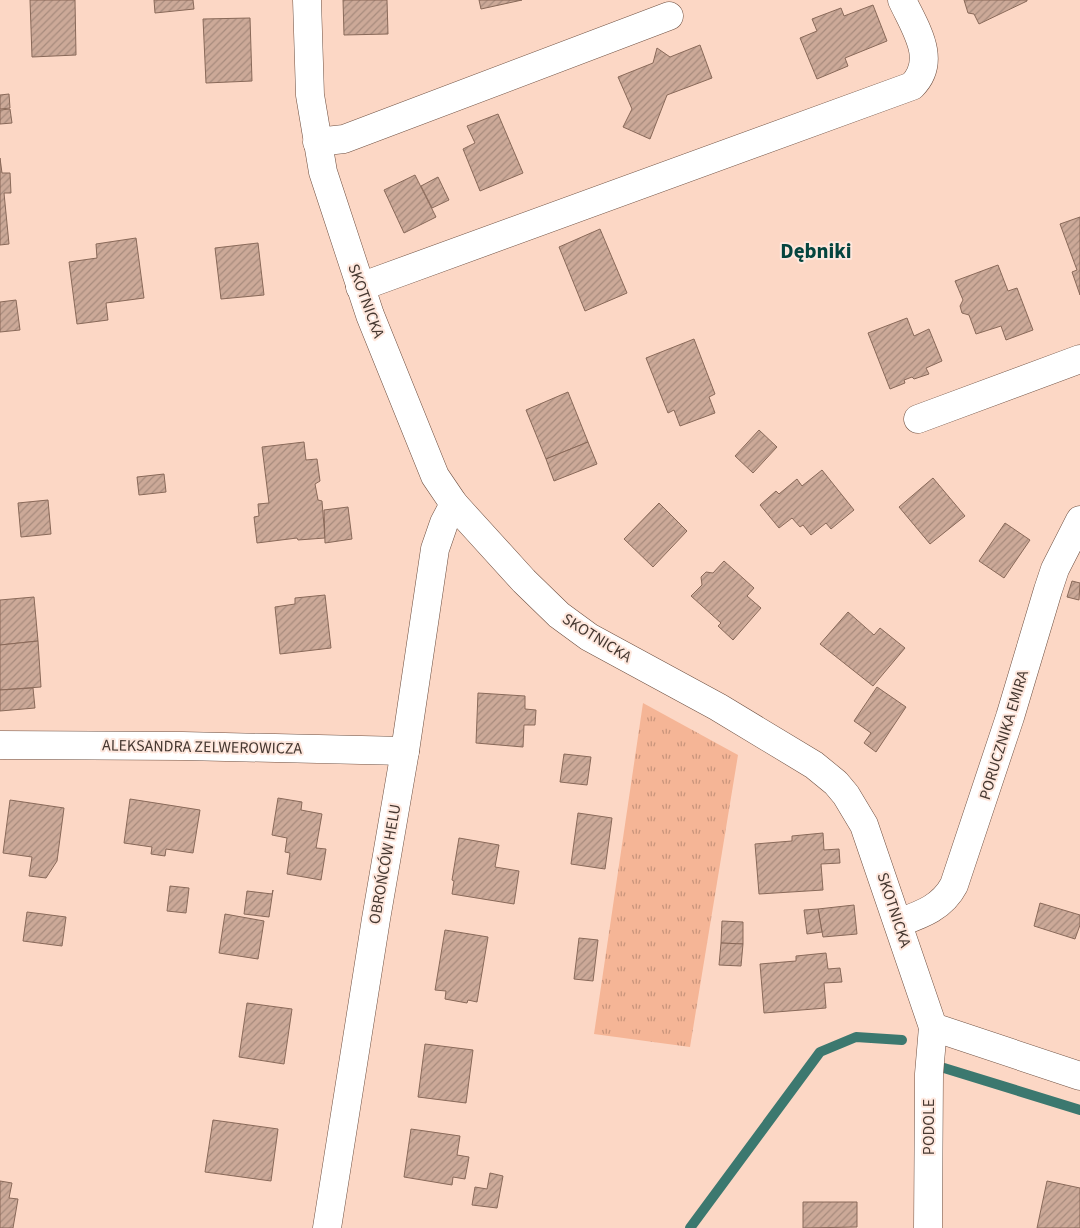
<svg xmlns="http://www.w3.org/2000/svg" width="1080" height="1228" viewBox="0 0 1080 1228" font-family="'Source Sans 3',sans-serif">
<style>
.grass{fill:url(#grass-tufts)}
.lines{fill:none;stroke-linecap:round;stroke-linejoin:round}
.stream{stroke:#3c786f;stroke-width:10}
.building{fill:url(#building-hatch);stroke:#896959}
.minor-casing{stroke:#6e4f40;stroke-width:29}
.minor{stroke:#fff;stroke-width:28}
.labels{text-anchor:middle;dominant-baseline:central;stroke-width:4;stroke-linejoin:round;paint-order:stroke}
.street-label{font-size:16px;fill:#463831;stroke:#fee7dd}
.district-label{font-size:21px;font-weight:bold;fill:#05453f;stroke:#fee7dd}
</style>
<defs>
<pattern id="grass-tufts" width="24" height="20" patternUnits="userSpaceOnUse" patternTransform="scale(1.25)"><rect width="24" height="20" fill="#f5b596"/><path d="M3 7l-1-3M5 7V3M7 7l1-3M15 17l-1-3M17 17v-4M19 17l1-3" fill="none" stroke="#c8947b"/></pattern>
<pattern id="building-hatch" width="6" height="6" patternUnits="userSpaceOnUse" patternTransform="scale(1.25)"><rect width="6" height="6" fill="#cca998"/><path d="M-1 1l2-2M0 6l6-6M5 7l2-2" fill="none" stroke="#a78b7d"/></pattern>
</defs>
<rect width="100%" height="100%" fill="#fcd7c5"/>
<polygon class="grass" points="643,703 738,755 690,1047 594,1034"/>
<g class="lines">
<g class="stream">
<polyline points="944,1068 1080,1110"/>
<polyline points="690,1228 820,1052 856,1037 902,1040"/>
</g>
</g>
<g class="building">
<polygon points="30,0 75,0 76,55 32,57"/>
<polygon points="154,0 193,0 194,9 155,13"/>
<polygon points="343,0 387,0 388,34 344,35"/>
<polygon points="479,0 522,0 481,9"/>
<polygon points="964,0 1027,0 1027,1 979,24 974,14 968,13"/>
<polygon points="873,5 887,41 845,58 848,66 817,79 800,38 817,31 812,19 841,8 844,16"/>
<polygon points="250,18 252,81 206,83 203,19"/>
<polygon points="700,45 712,78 667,95 650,139 623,127 632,109 618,77 653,63 657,48 670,57"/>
<polygon points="9,94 10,108 0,109 0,95"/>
<polygon points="10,109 12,123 0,124 0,110"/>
<polygon points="498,114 523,173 480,191 463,149 475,143 467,126"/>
<polygon points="0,158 2,173 10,173 11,193 4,193 9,244 0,245"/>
<polygon points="415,175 436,217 404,233 384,190"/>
<polygon points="438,177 449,200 432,208 421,186"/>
<polygon points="1080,217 1080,295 1072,272 1077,270 1060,224"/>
<polygon points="600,229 627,293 585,311 559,247"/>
<polygon points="136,238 144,298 106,303 108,320 77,324 69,262 97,258 96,244"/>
<polygon points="258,243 264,295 221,299 215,248"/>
<polygon points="998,265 1008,291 1017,288 1033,330 1006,340 1001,326 976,334 969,315 962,313 960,306 963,300 955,281"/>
<polygon points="16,300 20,330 0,332 0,302"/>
<polygon points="907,318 914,336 929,329 942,361 926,368 929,374 914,379 912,377 904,380 905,383 890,389 868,333"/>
<polygon points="694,339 715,394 709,397 715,413 680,426 674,410 668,413 646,358"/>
<polygon points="568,392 588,442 546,459 526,410"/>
<polygon points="759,430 777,447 753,473 735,456"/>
<polygon points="304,442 306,460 317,459 320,481 315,484 318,500 322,501 325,538 298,540 297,538 257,543 254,517 259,516 258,504 269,503 262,447"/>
<polygon points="588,442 597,464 554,481 546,459"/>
<polygon points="822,470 854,510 831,529 826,523 811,535 803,525 800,527 792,518 779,528 760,505 776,491 779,494 797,479 802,486"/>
<polygon points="164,474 166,492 139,495 137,477"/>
<polygon points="933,478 965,516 930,544 899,507"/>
<polygon points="48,500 51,534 21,537 18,503"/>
<polygon points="659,503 687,531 653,567 624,539"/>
<polygon points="348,507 352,539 325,543 324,510"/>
<polygon points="1005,523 1030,540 1004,578 979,561"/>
<polygon points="724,561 754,588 747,596 761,608 733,640 718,626 721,623 691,596 702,585 701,577 706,572 713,573"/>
<polygon points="1072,581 1080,583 1079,600 1067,597"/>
<polygon points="325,595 331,648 280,654 275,607 295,604 295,598"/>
<polygon points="34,597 38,641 0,645 0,600"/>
<polygon points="848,612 874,635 880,628 905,648 873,686 820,644"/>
<polygon points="38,641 41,687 0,690 0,645"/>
<polygon points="877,687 906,707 876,752 864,743 871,733 854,721"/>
<polygon points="33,688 35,708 0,711 0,690"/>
<polygon points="478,693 525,696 525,709 536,710 535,725 524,725 523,747 476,743"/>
<polygon points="564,754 591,757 587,785 560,782"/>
<polygon points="278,798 302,802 301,810 322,814 316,848 326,849 321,880 287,874 290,853 285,852 287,838 272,835"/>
<polygon points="130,799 200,810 193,853 166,849 165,856 151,854 152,847 124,843"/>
<polygon points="10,800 64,808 57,861 46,878 29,876 32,857 3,853"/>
<polygon points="578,813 612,818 605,869 571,864"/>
<polygon points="823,833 824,850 839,849 840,863 821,864 823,890 759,894 755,844 792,841 792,836"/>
<polygon points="459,838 499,845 495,867 519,871 514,904 452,894 454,881 452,880"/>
<polygon points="170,886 189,888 186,913 167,911"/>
<polygon points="273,890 269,917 244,914 247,891 272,894"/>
<polygon points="1040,903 1080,915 1080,925 1075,939 1034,926"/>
<polygon points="854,905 857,934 823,937 818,909"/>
<polygon points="818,909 822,932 807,934 804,910"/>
<polygon points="27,912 66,917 62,946 23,941"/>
<polygon points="225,914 264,921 258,959 219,953"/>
<polygon points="722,921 743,922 743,944 721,943"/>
<polygon points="445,930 488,937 477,1002 468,1000 467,1003 445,999 446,991 435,990"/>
<polygon points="579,938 598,940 593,981 574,979"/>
<polygon points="721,943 743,944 741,966 719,965"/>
<polygon points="826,953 828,969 840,968 842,982 824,983 826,1008 764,1013 760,964 796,961 796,956"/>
<polygon points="247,1003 292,1009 284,1064 239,1057"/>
<polygon points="425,1044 473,1050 466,1103 418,1097"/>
<polygon points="213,1120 278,1129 271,1181 205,1172"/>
<polygon points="411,1129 460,1136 457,1155 469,1157 465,1179 453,1177 452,1185 404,1177"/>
<polygon points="490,1173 503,1176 497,1208 472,1205 475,1187 487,1189"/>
<polygon points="0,1181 12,1183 9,1198 18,1199 13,1228 0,1228"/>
<polygon points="1047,1181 1080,1188 1080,1228 1037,1228"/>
<polygon points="803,1202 857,1202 857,1227 803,1228"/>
</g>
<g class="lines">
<g class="minor-casing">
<g id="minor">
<polyline points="307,0 310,95 323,172 370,315 435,476 454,504 524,581 559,615 589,637 718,707 814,765 836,783 846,795 864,825 933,1027 1080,1076"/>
<polyline points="317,142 344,139 669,16"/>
<path d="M360,287L912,86C938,60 915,28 902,0"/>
<polyline points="918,419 1080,359"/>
<polyline points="0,745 183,746 405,751"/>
<path d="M898,923C920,915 942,908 954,885L1010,717L1048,590L1055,569L1080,520"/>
<polyline points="327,1228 376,919 405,751 435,549 444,523 454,504"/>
<polyline points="928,1228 929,1074 933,1027"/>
</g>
</g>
<use href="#minor" class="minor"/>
</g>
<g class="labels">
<g class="street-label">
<text transform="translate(366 301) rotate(70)">SKOTNICKA</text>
<text transform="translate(597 638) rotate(32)">SKOTNICKA</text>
<text transform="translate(1004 735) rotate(-73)">PORUCZNIKA EMIRA</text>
<text transform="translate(202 747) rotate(1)">ALEKSANDRA ZELWEROWICZA</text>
<text transform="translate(385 864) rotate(-80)">OBROŃCÓW HELU</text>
<text transform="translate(894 910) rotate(72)">SKOTNICKA</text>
<text transform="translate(929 1127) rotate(-90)">PODOLE</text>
</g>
<g class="district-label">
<text x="816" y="251">Dębniki</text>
</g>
</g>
</svg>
